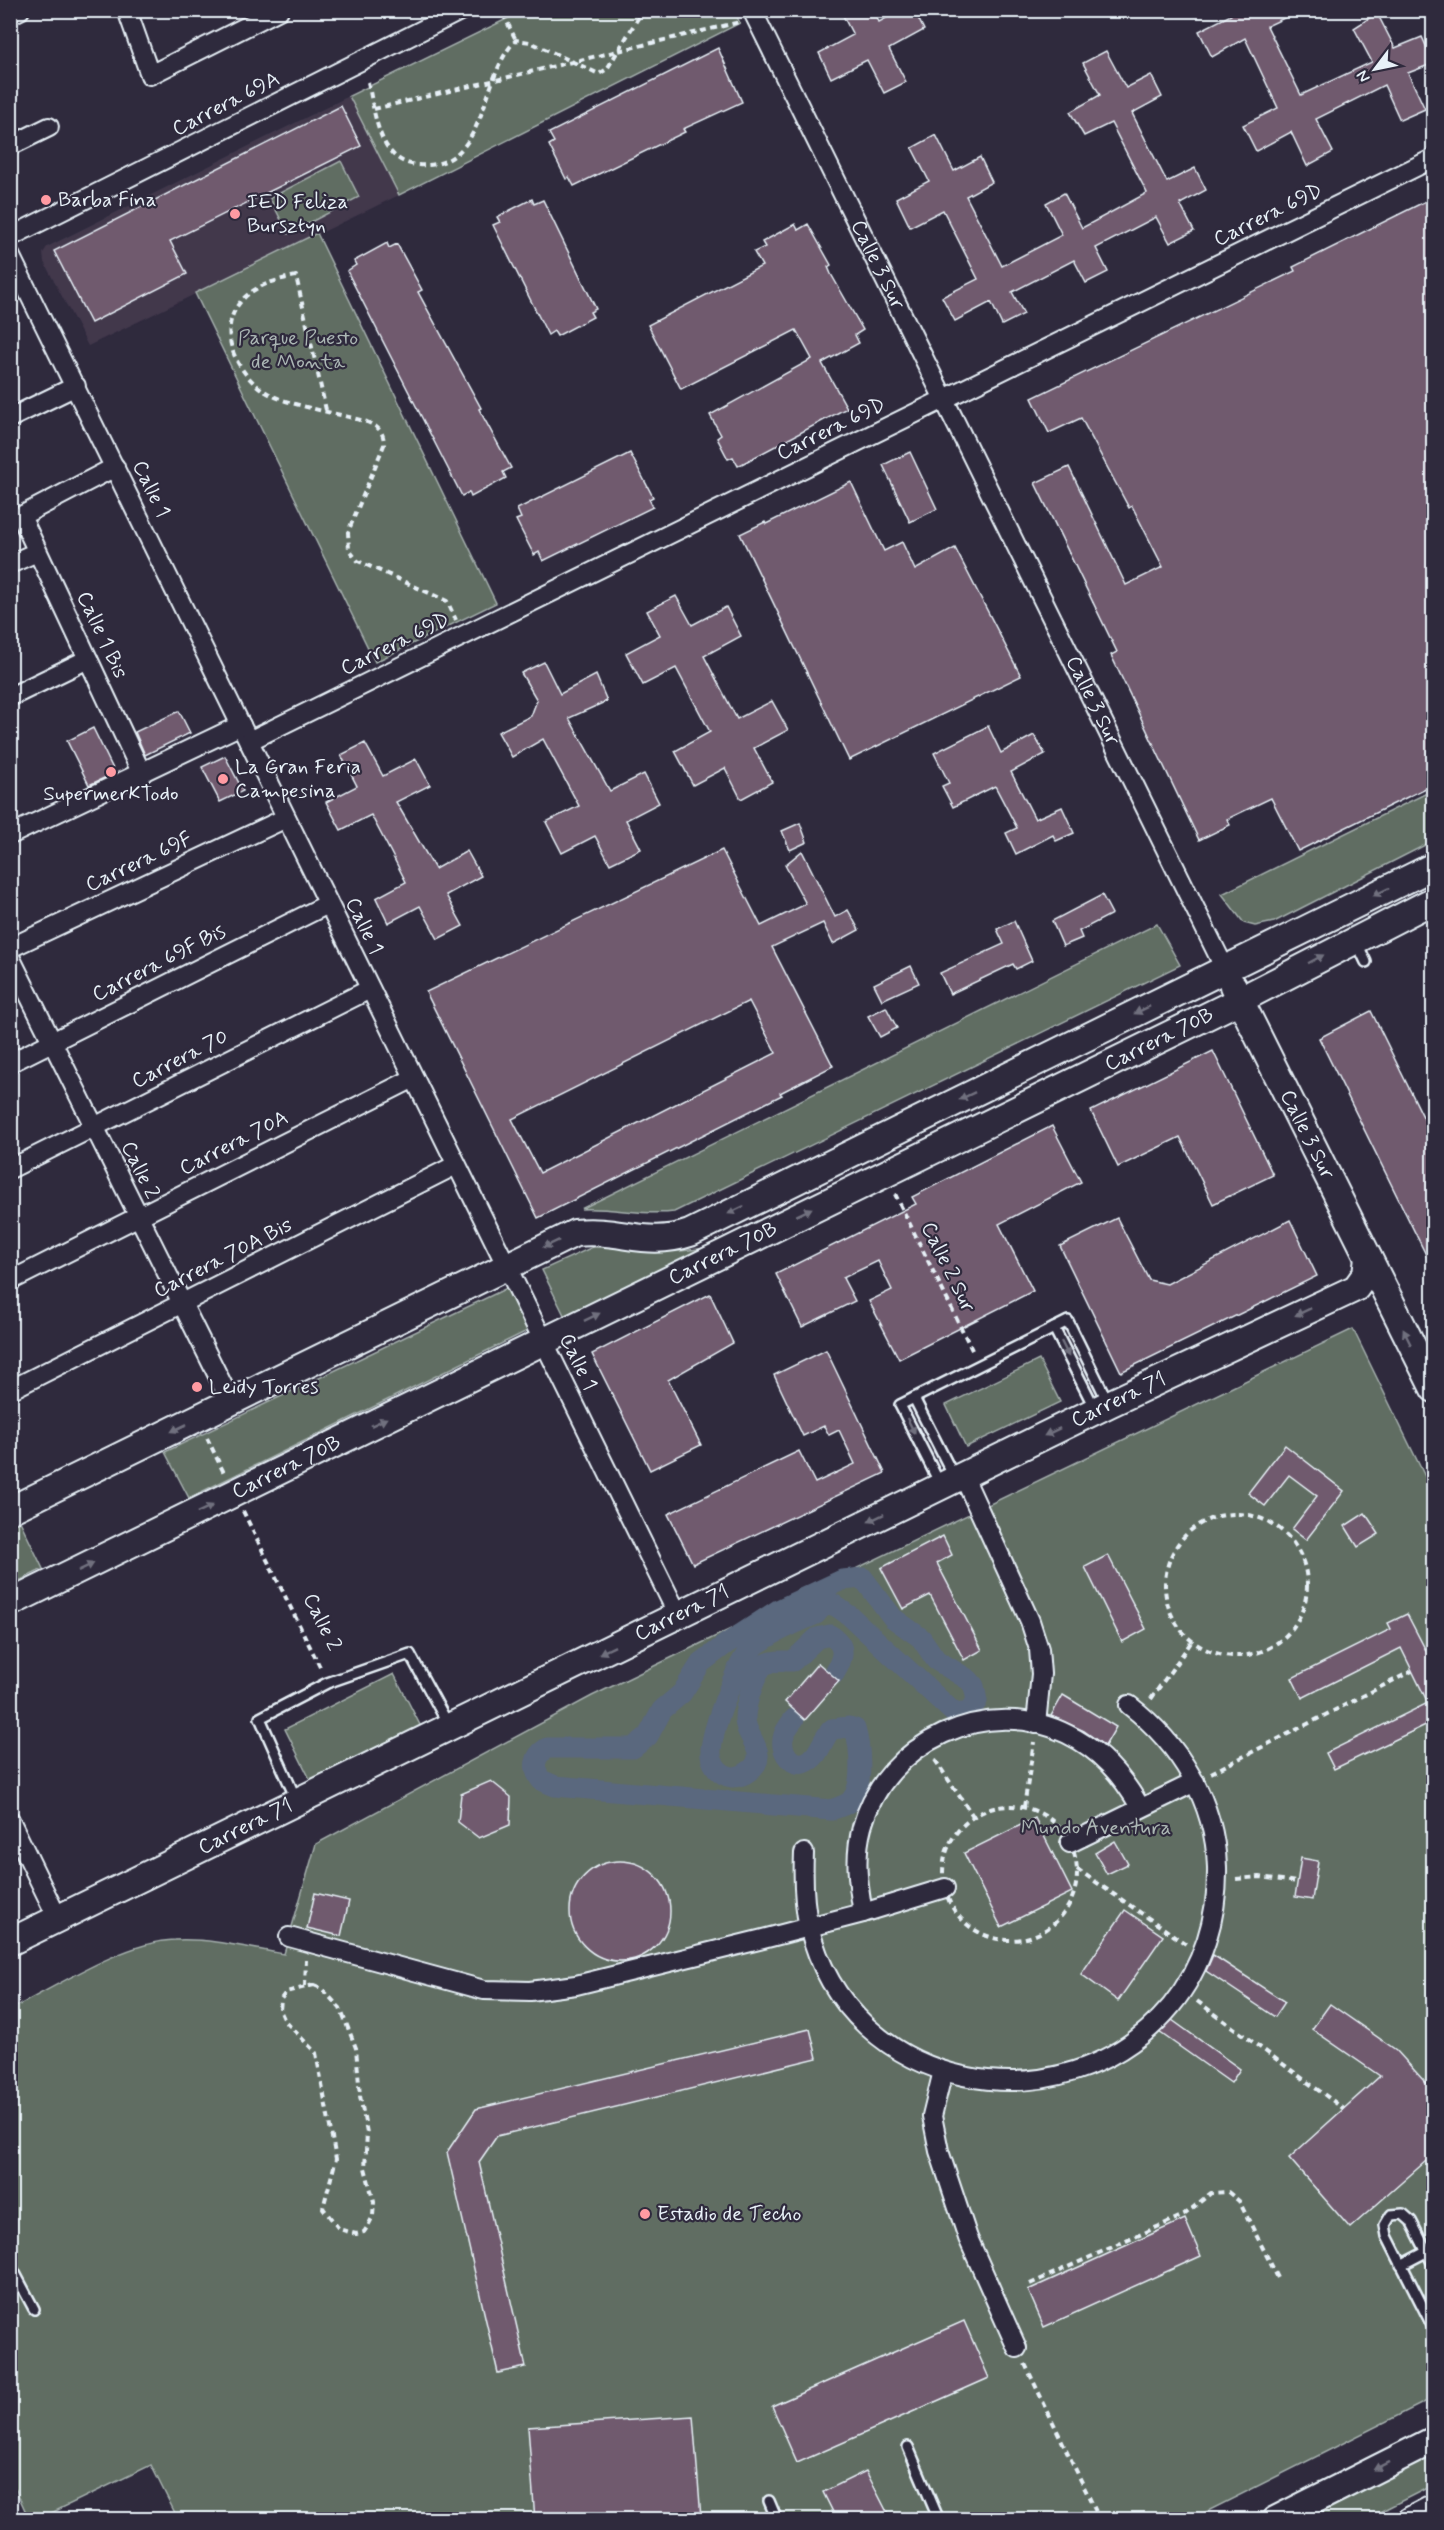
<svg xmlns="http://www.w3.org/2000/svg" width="1444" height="2530" viewBox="0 0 1444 2530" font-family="Mynerve,sans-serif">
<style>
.built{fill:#42384c}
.green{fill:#606d62;stroke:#a4afad;stroke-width:1.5}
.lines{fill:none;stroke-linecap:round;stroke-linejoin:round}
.canal{stroke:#5a677e;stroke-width:21}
.building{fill:#705a6e;stroke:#e8f1f8;stroke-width:1.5;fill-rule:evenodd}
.lane-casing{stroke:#e8f1f8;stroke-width:14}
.street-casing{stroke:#e8f1f8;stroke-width:22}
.secondary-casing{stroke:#e8f1f8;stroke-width:30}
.path{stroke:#e8f1f8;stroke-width:4;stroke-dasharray:6 4.5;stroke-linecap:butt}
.lane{stroke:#2f2a3d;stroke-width:9}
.street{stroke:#2f2a3d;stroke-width:18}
.secondary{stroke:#2f2a3d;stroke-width:26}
.oneway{fill:#70707e}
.poi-dot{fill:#ff9aa2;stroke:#2f2a3d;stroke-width:2}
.labels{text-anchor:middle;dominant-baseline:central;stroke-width:4.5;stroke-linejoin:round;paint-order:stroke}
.street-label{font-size:21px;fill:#e8f1f8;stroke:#2f2a3d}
.poi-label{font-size:21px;fill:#e8f1f8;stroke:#2f2a3d;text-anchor:start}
.park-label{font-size:21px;fill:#abb6b4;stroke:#2f2a3d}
</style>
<rect width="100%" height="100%" fill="#2f2a3d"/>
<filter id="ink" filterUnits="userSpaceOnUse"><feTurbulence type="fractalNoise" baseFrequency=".0167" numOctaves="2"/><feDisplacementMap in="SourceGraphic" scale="12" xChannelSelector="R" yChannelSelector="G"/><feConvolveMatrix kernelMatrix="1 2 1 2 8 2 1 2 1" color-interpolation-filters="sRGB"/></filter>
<g filter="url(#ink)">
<polygon class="built" points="349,96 399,195 88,346 44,262 43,253 47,247"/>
<g class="green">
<polygon points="523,11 734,11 740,23 399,195 349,96"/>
<polygon points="341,161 359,197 288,234 270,198"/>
<polygon points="317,233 496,603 375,662 195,293"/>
<polygon points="1433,790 1433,841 1274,922 1255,926 1244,923 1222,894"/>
<path d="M1157,924L1180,965L674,1212C643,1216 613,1207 581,1209Z"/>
<polygon points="606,1241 680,1251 708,1248 565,1317 542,1270"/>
<polygon points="507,1288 531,1329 189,1498 165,1452"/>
<path d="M1353,1329L1433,1493V2398L1192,2519H178L151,2465L39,2519H29L10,2477V2010C55,1987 126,1941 175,1940C211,1938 249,1948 284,1954L316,1844L592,1696Z"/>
<polygon points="1039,1360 1060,1402 966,1447 946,1405"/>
<polygon points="19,1519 43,1569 11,1585 11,1523"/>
<polygon points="394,1674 421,1727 311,1781 285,1729"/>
<polygon points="1433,2451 1433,2485 1366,2519 1317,2519 1322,2510"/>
</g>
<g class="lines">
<path class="canal" d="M794,1719C791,1723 786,1729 784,1735C778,1750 793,1772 810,1760C820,1754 823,1737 832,1729L849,1727L855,1729C860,1745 864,1785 852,1799C848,1805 838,1807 831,1810L555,1786L541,1780C532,1768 534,1756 547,1748H633L648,1736L662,1710L682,1693L701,1663L726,1644L778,1610L842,1580L863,1578L893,1618L921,1638L936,1660L969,1680L974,1686L977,1701L968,1713H954L850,1616L833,1604L822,1607L816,1614C795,1623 769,1634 751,1649C737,1661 709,1736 711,1755C712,1765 721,1776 732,1777C738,1777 744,1775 749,1771C772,1754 744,1737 745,1718C745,1706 756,1669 766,1664C774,1660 784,1661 793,1661L817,1638L830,1635C847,1645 844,1658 834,1674"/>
</g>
<g class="building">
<polygon points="840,10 873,10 879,22 901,10 914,10 924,30 889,49 906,82 884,93 867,60 831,78 819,53 853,35"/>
<polygon points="1229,10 1301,10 1267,26 1301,95 1372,62 1354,28 1377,13 1395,48 1422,37 1434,63 1408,73 1425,109 1400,120 1384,85 1316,119 1333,152 1307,166 1291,132 1256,151 1243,125 1278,108 1245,38 1212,57 1199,31 1231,15"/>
<polygon points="718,48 742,102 683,129 685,132 574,186 569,177 566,179 549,145 554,142 549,133"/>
<polygon points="1106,51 1126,88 1151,75 1162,97 1132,113 1167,182 1195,168 1206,190 1180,204 1194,231 1170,243 1156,217 1096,248 1108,272 1086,283 1074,260 1012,292 1024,314 1002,325 991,302 955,321 942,297 978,279 943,210 910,227 896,198 929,181 912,148 936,135 954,171 980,157 992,182 966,196 1002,266 1062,235 1046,203 1064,193 1082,228 1147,193 1111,123 1084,136 1070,112 1100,95 1083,63"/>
<polygon points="341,106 361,146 170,241 187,274 91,323 54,251"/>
<polygon points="1434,197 1434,784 1298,851 1271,798 1227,819 1230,825 1199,840 1111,655 1117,652 1035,483 1069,467 1126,585 1163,567 1132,506 1129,508 1081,418 1049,433 1032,398 1295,271 1293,267"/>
<polygon points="532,199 534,204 543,200 596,309 590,312 593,317 557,336 554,331 548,335 493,225 500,222 497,217"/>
<polygon points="795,224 798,230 808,224 831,265 828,267 831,274 863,330 855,335 859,343 822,363 847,408 738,466 733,457 728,459 717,438 721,435 710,415 812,359 796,330 681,389 648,325 762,266 754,252 765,247 762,242"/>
<polygon points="387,243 389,248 397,244 422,290 418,292 481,408 479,409 511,468 503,472 506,478 471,497 469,492 462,496 347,271 356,265 354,261"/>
<polygon points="910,452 937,509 910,522 883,465"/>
<polygon points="630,453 653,497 649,499 653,507 543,561 539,552 534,555 516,520 521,518 517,509"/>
<polygon points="851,482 884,551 902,542 915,570 955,548 1021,676 849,760 740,534 765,522 766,524"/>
<polygon points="676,596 692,625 726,607 741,636 704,656 737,719 772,701 788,730 754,748 772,782 741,799 725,768 693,785 675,751 710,732 676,668 643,685 626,653 660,635 647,611"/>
<polygon points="544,662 560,694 596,675 607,701 569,718 610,791 644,774 659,803 626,820 641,849 610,864 595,836 562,853 546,822 579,806 543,739 512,757 498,732 531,716 537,700 521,673"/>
<polygon points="179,711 190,733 145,755 135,732"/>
<polygon points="988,726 1001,753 1034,735 1045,754 1011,772 1035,819 1062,807 1074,833 1056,841 1053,835 1016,854 1006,833 1017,828 995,786 953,807 942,786 949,783 934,753"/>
<polygon points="93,728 115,773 89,785 67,741"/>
<polygon points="365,743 383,776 416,759 430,785 396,802 435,869 467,851 481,876 446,895 463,926 438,939 420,906 388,923 376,898 406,882 389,849 371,815 341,830 326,802 357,786 341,755"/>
<polygon points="225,756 243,791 220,802 202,767"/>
<polygon points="800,823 807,842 790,850 782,831"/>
<path d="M722,850L761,926L806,904L785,865L802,851L835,917L848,910L859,930L833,944L823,923L772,947L833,1066L780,1093L782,1095L538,1218L426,992ZM749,1001L776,1053L540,1173L512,1119Z"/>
<polygon points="1102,895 1112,914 1079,931 1082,938 1063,946 1052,921"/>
<polygon points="1014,921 1032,961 1016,969 1013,964 950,994 940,973 1004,944 997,929"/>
<polygon points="911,966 919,983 882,1000 874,984"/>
<polygon points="886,1007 897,1028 880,1037 868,1016"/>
<polygon points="1371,1011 1434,1139 1434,1271 1319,1038"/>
<polygon points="1213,1051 1273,1175 1213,1204 1180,1137 1118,1167 1091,1111"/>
<polygon points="1052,1126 1081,1182 999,1224 1033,1291 899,1359 869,1301 892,1290 878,1261 843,1278 855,1301 802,1327 776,1274 916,1204 912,1197"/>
<polygon points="1117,1218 1149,1280 1167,1284 1290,1220 1317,1276 1121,1372 1060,1246"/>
<polygon points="710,1294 733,1343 668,1380 701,1445 650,1470 592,1354"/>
<polygon points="826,1350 885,1473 693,1564 668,1514 799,1451 815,1483 855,1464 839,1430 829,1435 824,1426 803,1436 774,1375"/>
<polygon points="1285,1445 1344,1491 1306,1540 1292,1529 1317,1496 1289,1475 1265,1506 1248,1493"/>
<polygon points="1365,1513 1379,1534 1358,1547 1345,1526"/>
<polygon points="943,1536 952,1555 937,1563 982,1650 964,1660 930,1595 903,1609 881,1568"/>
<polygon points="1108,1555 1146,1629 1122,1642 1085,1567"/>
<polygon points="1407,1614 1434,1666 1434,1721 1334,1769 1326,1753 1428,1703 1401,1648 1302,1698 1292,1678 1391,1629 1388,1623"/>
<polygon points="818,1663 839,1681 805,1720 785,1702"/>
<polygon points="1063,1695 1116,1727 1105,1746 1084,1731 1051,1716"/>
<polygon points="491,1781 511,1797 510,1825 479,1838 458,1822 461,1794"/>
<polygon points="1035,1818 1072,1892 1001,1927 964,1853"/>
<polygon points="1115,1841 1128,1864 1107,1874 1095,1853"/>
<polygon points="1301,1858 1318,1861 1312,1900 1295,1897"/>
<circle cx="620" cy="1911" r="50"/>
<polygon points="315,1893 349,1901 341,1936 307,1928"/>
<polygon points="1125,1910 1163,1936 1118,2001 1081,1974"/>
<polygon points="1213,1955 1285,2002 1275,2017 1206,1971"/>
<polygon points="1330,2004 1396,2050 1434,2092 1434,2154 1350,2228 1289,2158 1380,2076 1312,2029"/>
<polygon points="1172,2020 1240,2069 1231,2083 1159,2032"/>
<polygon points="810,2029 817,2058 497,2136 479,2162 526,2367 498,2373 447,2152 476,2109"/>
<polygon points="1185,2219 1201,2256 1044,2327 1028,2290"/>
<polygon points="964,2321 989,2378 797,2463 772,2406"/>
<polygon points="693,2416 701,2518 535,2520 528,2427"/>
<polygon points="866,2471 891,2520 837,2520 823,2492"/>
</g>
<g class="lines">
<g class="lane-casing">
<g id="lane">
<polyline points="1356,941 1366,962"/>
<polyline points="1054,1328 1095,1409"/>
<polyline points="914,1398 954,1477"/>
<polyline points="941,1486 900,1405 1068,1321 1108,1402"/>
<polyline points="296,1799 260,1718 327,1683 410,1654 449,1726"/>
<polyline points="10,2264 34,2309"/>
<polyline points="1401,2265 1426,2252"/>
<polyline points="1434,2266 1411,2221 1403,2214 1391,2215 1385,2225 1387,2236 1434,2329"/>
<polyline points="908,2447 939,2520"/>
<polyline points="769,2501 777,2520"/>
</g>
</g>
<g class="street-casing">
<g id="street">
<polyline points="127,10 150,75 279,10"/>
<path id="s1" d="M752,10L1225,969"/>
<polyline points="10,15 20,10"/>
<polyline points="10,146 49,127"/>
<polyline points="10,237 462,10"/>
<polyline points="10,255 678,1615"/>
<polyline points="10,418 76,386"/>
<polyline points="115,467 21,516 142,774"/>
<polyline points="10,564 37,552"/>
<polyline points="10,697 88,659"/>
<polyline points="249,741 1434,158"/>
<polyline points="10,835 241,725"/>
<polyline points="10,948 286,818"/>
<polyline points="10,957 231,1402"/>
<polyline points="10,1063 328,904"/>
<polyline points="10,1169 370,989"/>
<polyline points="10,1281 414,1078"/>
<polyline points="10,1390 456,1165"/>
<polyline points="963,1475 1030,1621 1039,1649 1041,1674 1036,1724"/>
<polyline points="10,1820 58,1919"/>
<polyline points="1070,1843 1195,1782"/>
<path d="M804,1853C803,1878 803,1902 809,1926C848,2092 1064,2134 1171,2006C1203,1967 1218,1917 1217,1867C1215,1802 1180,1744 1129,1705"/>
<path d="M863,1913C858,1884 854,1857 862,1827C885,1742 988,1694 1067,1734C1100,1750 1122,1775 1140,1807"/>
<polyline points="289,1937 484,1990 530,1991 576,1985 763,1939 863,1913 945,1888"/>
<polyline points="943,2071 932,2116 939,2151 968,2238 1017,2348"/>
</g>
</g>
<g class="secondary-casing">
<g id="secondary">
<path id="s2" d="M1233,986L1434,1389"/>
<path d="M10,1510L575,1233C620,1228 646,1248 690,1233L1434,866"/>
<path id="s3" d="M10,1603L1240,1000L1434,900"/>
<path id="s4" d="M10,1942L1109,1404L1356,1288L1366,1274L1368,1257"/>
<polyline points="1275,2520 1434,2440"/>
<polyline points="1411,2520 1434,2508"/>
</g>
</g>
<g class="path">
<polyline points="503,14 516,40"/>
<path d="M368,82C375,112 378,163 418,165C489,170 479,76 516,40L530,42L599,74L607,69L643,10"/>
<polyline points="374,109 740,22"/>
<path d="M326,410L296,276C276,280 256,285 242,300C213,332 239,380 273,396C300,408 338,413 367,422C379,427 384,432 384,445L348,532L349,550L358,561L447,601L456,620"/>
<polyline points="895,1194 974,1354"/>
<polyline points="207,1438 225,1475"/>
<polyline points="243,1511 322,1671"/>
<circle cx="1236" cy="1585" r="71"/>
<polyline points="1431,1661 1434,1660"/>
<polyline points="1151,1699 1192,1641"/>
<polyline points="935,1760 973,1816"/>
<polyline points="1211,1773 1412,1671"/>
<circle cx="1010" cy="1873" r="67"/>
<polyline points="1024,1807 1034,1742"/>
<polyline points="1077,1869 1186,1944"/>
<polyline points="1236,1879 1260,1877 1297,1882"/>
<polygon points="314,1985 321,1988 340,2008 356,2048 360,2096 367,2133 365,2168 374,2202 373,2216 368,2226 364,2232 356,2234 339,2229 323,2208 336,2159 316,2053 285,2021 280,2010 281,1999 286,1992"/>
<polyline points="305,1986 306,1960"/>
<polyline points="1197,2001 1344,2109"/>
<polyline points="1030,2284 1184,2215 1211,2193 1228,2192 1239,2201 1278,2278"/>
<polyline points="1025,2364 1100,2520"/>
<polyline points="10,2516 12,2520"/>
<polyline points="1374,2520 1392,2510"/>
</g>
<use href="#lane" class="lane"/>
<use href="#street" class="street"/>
<use href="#secondary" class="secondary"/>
</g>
<defs><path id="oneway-solid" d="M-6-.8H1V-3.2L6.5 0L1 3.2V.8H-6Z" transform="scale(1.5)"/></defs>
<g class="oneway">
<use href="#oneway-solid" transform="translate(1381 892) rotate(154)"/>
<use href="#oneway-solid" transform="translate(1316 959) rotate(-28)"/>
<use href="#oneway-solid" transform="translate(1142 1010) rotate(154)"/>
<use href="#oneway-solid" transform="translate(967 1096) rotate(154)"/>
<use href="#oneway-solid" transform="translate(736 1210) rotate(154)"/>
<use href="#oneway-solid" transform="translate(804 1212) rotate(-26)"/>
<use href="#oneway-solid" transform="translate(551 1244) rotate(155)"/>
<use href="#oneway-solid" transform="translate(1303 1312) rotate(155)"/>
<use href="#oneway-solid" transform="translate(592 1317) rotate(-26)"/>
<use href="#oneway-solid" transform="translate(1407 1337) rotate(-116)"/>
<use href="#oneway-solid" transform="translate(1065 1349) rotate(64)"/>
<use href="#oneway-solid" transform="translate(379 1422) rotate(-26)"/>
<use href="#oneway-solid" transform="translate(911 1426) rotate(63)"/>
<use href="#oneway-solid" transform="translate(179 1428) rotate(154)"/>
<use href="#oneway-solid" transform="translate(1052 1432) rotate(154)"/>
<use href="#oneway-solid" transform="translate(205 1509) rotate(-26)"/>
<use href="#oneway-solid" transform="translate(876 1518) rotate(154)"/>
<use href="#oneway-solid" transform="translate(86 1567) rotate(-26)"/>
<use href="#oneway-solid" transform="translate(607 1650) rotate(154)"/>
<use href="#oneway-solid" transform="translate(1381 2466) rotate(153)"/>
</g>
</g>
<g class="poi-dot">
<circle cx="46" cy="200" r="6"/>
<circle cx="235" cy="214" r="6"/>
<circle cx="111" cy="772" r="6"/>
<circle cx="223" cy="779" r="6"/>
<circle cx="197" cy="1387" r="6"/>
<circle cx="645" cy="2214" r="6"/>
</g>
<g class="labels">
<g class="street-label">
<text transform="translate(226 104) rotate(-27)">Carrera 69A</text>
<text transform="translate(1268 215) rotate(-26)">Carrera 69D</text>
<text stroke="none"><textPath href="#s1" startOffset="284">Calle 3 Sur</textPath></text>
<text transform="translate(831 429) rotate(-26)">Carrera 69D</text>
<text transform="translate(151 489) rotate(64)">Calle 1</text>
<text transform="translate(102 635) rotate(65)">Calle 1 Bis</text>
<text transform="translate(395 644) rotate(-26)">Carrera 69D</text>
<text stroke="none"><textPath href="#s1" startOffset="770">Calle 3 Sur</textPath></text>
<text transform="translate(139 862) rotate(-25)">Carrera 69F</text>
<text transform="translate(364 926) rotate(64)">Calle 1</text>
<text transform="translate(159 963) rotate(-27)">Carrera 69F Bis</text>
<text stroke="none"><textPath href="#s3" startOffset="1280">Carrera 70B</textPath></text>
<text transform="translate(180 1059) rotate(-27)">Carrera 70</text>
<text stroke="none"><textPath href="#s2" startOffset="166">Calle 3 Sur</textPath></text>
<text transform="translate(234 1143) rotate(-27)">Carrera 70A</text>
<text transform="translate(140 1170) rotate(64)">Calle 2</text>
<text stroke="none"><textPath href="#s3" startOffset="794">Carrera 70B</textPath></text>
<text transform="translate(223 1258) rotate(-27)">Carrera 70A Bis</text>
<text transform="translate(948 1267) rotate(64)">Calle 2 Sur</text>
<text transform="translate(578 1362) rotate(64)">Calle 1</text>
<text stroke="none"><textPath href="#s4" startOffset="1234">Carrera 71</textPath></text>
<text stroke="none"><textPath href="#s3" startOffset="308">Carrera 70B</textPath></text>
<text stroke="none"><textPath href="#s4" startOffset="748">Carrera 71</textPath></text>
<text transform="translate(322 1622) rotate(64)">Calle 2</text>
<text stroke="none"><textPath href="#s4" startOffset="262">Carrera 71</textPath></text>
</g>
<g class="poi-label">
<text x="58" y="200">Barba Fina</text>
<text x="247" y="202">IED Feliza<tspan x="247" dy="24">Bursztyn</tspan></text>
<text x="235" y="767">La Gran Feria<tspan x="235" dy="24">Campesina</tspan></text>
<text x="111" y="794" text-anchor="middle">SupermerKTodo</text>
<text x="209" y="1387">Leidy Torres</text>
<text x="657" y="2214">Estadio de Techo</text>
</g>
<g class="park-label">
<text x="298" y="338">Parque Puesto<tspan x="298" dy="24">de Monta</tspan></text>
<text x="1096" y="1828">Mundo Aventura</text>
</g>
</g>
<rect width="1444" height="2530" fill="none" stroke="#2f2a3d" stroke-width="36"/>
<rect x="18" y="18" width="1408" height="2494" fill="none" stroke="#e8f1f8" stroke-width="2" filter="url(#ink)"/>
<g transform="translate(1375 69) rotate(238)" stroke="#2f2a3d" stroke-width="4.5" paint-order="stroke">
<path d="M0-4.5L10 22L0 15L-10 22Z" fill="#e8f1f8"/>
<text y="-9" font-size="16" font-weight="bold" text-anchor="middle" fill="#e8f1f8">N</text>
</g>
</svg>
